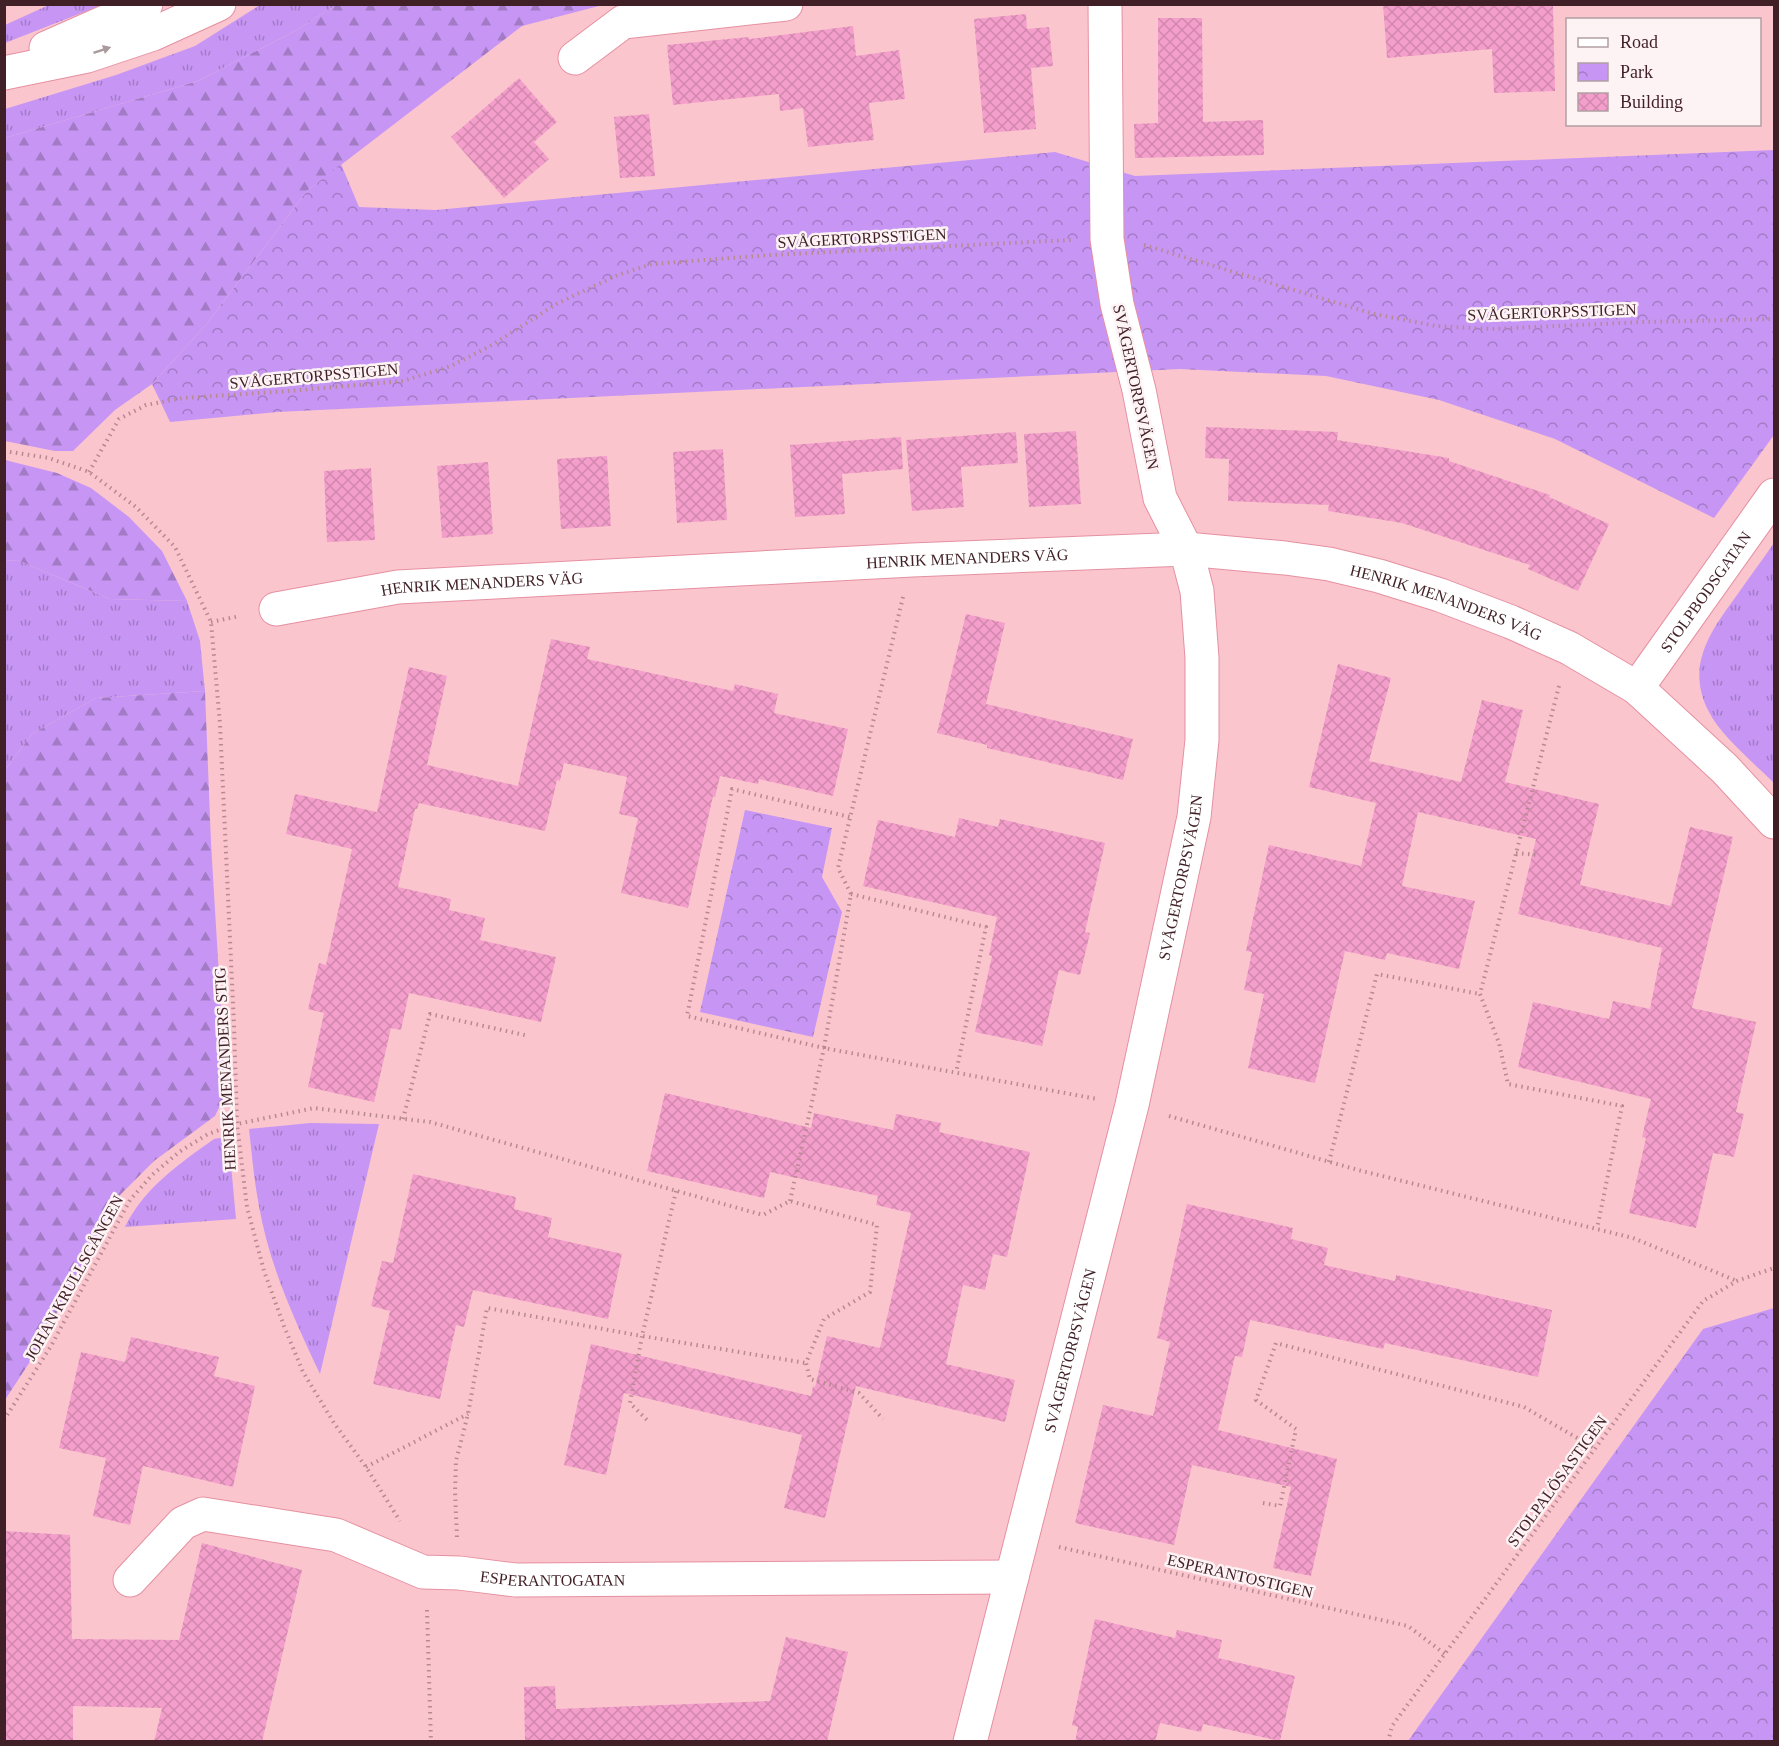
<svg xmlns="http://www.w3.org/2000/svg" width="1779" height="1746" viewBox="0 0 1779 1746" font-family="'Times New Roman',serif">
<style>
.grass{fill:url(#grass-tufts)}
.forest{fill:url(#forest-firs)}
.park{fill:url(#park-crowns)}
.building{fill:url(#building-cross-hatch)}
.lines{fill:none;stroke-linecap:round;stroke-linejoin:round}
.minor-casing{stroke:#e590a0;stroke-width:35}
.tertiary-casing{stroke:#e590a0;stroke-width:35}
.path{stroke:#b88991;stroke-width:4;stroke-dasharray:1.5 4.5;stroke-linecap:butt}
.minor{stroke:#fff;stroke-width:33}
.tertiary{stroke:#fff;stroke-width:33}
.oneway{fill:#a99a9d}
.labels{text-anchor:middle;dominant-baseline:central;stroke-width:5;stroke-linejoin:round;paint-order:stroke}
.street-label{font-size:16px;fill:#401f26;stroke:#fdf3f5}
</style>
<defs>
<pattern id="grass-tufts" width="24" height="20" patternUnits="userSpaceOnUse" patternTransform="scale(1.5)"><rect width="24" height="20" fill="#c796f4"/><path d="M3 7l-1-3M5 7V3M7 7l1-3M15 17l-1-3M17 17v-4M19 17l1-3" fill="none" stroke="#a37ac5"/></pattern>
<pattern id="forest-firs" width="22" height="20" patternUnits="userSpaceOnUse" patternTransform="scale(1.5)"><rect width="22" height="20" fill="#c796f4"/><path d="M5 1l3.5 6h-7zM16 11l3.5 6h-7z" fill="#a37ac5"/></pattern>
<pattern id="park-crowns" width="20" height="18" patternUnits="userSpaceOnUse" patternTransform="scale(1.5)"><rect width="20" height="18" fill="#c796f4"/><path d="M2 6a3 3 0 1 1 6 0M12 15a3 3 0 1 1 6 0" fill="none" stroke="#a37ac5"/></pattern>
<pattern id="building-cross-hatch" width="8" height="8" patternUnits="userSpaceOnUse" patternTransform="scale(1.5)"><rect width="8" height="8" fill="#f49fcb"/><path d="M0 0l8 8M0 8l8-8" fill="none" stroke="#d288ae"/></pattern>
</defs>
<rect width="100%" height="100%" fill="#fbc5ce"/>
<g class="grass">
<polygon points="51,4 102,5 5,43 5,25"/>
<polygon points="260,5 336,5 297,30 198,81 5,138 5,109 116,75 195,46"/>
<path d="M1774,543V783C1755,764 1721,736 1709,712C1685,666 1710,632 1737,595C1749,578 1762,560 1774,543Z"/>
<polygon points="17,560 110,599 187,601 200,641 205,691 96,698 32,734 5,770 5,561"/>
<path d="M310,1123L379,1124L320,1374C295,1321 269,1265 259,1206C254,1181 252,1155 249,1129Z"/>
<path d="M220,1138L229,1143L236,1219L125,1227C144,1188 179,1164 214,1139Z"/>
</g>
<g class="forest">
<polygon points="336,5 615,5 599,6 522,26 307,191 205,326 152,384 115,410 73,451 55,451 5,441 5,138 198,81 297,30"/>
<polygon points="5,460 57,473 91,488 129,517 162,551 187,601 110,599 17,560 5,561"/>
<polygon points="205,691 211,843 226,1093 215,1116 154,1161 120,1195 33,1357 5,1400 5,770 32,734 96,698"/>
</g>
<g class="park">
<polygon points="1774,150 1774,435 1714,518 1555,439 1439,400 1326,376 1180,369 277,412 170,422 152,384 205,326 307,191 341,164 359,207 436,210 1055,152 1135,176"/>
<polygon points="745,810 832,828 822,877 842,912 813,1037 700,1012"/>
<polygon points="1774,1308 1774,1741 1408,1741 1703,1329"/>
</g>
<g class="building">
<polygon points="1383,4 1553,4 1555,91 1494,93 1492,49 1387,58"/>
<polygon points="1026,14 1027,29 1049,27 1053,66 1031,68 1036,129 984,133 974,19"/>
<polygon points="1158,18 1202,18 1203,122 1263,120 1264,155 1135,158 1134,124 1158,123"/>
<polygon points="853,26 856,56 899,50 905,99 869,103 874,140 808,147 803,108 780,111 779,94 673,105 667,45 749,37 749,39"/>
<polygon points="519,78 557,122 534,142 549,159 504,198 451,137"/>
<polygon points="649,114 655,176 620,178 614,117"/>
<polygon points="1206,427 1338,432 1337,440 1449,458 1449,461 1550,495 1549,497 1609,524 1578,591 1528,569 1530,565 1402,523 1328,511 1329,505 1228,501 1229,459 1205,458"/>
<polygon points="1076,431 1081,504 1029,507 1024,434"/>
<polygon points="1016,432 1018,463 961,467 964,507 912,511 906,440"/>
<polygon points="901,437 903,469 842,474 845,514 795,517 790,445"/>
<polygon points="723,449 727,520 677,523 673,452"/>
<polygon points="607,456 611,526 561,529 557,459"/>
<polygon points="488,462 493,534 442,538 437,466"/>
<polygon points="371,468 375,540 327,542 324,471"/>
<polygon points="966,614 1005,623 986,704 1133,739 1123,780 987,748 987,745 937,733"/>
<polygon points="551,639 590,647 587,659 733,691 735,684 778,694 774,713 848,729 833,796 759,779 758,784 720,776 715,797 713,796 688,908 621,893 638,818 619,814 627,777 564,763 560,781 557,780 545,831 419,803 417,809 415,809 398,887 451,899 449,910 485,918 480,940 556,957 541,1022 409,993 401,1030 391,1028 374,1102 308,1087 324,1013 308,1009 319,963 326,965 352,849 286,834 295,794 377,812 409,667 447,676 427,765 518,786"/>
<polygon points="1338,664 1391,678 1369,761 1461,782 1482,700 1523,710 1505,782 1599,804 1580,885 1671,906 1690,827 1733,837 1692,1008 1756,1022 1736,1112 1744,1114 1734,1157 1713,1153 1696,1228 1629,1213 1646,1138 1642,1137 1651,1099 1518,1067 1533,1002 1609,1019 1613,1001 1650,1009 1662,948 1518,914 1536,839 1418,812 1402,886 1475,901 1459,969 1387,953 1385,960 1345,951 1315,1083 1248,1068 1264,994 1244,990 1252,952 1246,951 1269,845 1361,866 1376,803 1309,787"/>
<polygon points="959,818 998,827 1000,819 1105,843 1085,932 1090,933 1080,975 1059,970 1042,1046 975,1032 992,956 989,955 997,917 863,886 878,820 955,837"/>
<polygon points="665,1093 811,1128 814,1113 893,1130 896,1114 941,1123 939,1132 1030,1152 1007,1257 993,1254 985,1290 963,1285 946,1364 1015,1380 1005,1422 856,1386 825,1518 784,1508 802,1435 624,1393 606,1475 564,1465 591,1344 811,1396 813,1386 815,1387 827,1336 880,1348 911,1213 876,1205 878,1196 770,1172 764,1198 647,1171"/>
<polygon points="413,1174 516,1197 514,1209 552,1218 548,1237 622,1254 608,1319 473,1290 464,1327 456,1325 440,1399 373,1384 390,1311 371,1306 382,1261 393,1263"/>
<polygon points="1187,1204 1293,1228 1291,1239 1328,1248 1324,1265 1395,1281 1396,1275 1552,1310 1538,1377 1385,1343 1383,1349 1250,1320 1242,1357 1235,1356 1218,1430 1337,1459 1311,1576 1273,1568 1291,1487 1192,1465 1174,1545 1075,1523 1103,1405 1153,1416 1170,1342 1157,1338"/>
<polygon points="131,1337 219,1357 214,1376 255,1386 233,1487 143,1466 130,1525 93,1516 106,1458 59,1448 81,1352 125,1362"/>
<polygon points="4,1531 70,1535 72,1639 179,1640 202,1543 302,1570 262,1742 154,1742 162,1708 73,1706 73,1742 4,1742"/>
<polygon points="1095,1619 1175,1638 1177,1630 1222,1640 1218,1658 1295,1676 1280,1741 1203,1724 1201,1732 1160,1723 1155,1742 1075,1742 1078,1727 1072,1725"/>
<polygon points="786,1637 848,1652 827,1742 525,1742 524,1687 555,1686 556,1709 770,1701"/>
</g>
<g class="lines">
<g class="minor-casing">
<g id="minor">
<polyline points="575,58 623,22 786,4"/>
<path id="s1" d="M276,609L398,587L912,560L1186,549L1285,558L1329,564L1379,576L1440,595L1511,622L1569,648L1637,688L1725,769L1774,822"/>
<path id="s2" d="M1637,688L1774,495"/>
<path id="s3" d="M130,1580L183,1523L203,1514L336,1535L423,1572L459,1573L516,1580L1012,1577"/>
<path id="s4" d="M970,1742L1132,1105L1194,817L1202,740V658L1197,591L1186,549L1160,498L1139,390L1117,304L1107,239L1105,4"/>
</g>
</g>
<g class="tertiary-casing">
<g id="tertiary">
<polyline points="46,48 146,4"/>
<polyline points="4,73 87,56 153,34 219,4"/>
</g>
</g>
<g class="path">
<polyline points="1144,245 1374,314 1436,326 1491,329 1644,322 1774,319"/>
<polyline points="4,451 49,458 89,472 136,507 175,547 211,622 220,724 234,1025 237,1124 247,1207 264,1271 284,1326 303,1372 334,1423 366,1467 400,1521"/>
<polyline points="89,472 119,419 146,405 183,398 289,391 403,381 451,366 492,345 558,303 618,275 652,264 771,255 1071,240"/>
<polyline points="903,597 838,868 851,894 824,1048 1097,1099"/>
<polyline points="211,622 240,616"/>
<polyline points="1559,686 1480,994 1499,1043 1508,1084 1622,1106 1597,1229"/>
<polyline points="1516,853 1538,855"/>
<polyline points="851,894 986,927 956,1073"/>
<polyline points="1169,1116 1358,1170 1633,1238 1737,1281"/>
<polyline points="403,1119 430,1014 529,1036"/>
<polyline points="1329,1162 1377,974 1480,994"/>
<polyline points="676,1191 642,1336 806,1363"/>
<polyline points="790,1201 824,1048 687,1016 732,789 850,817"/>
<polyline points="4,1420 51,1346 130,1200 152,1175 179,1152 208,1134 237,1124 314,1108 430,1122 763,1215 790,1201 877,1225 870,1292 824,1319 806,1363 810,1379 859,1393 883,1419"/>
<polyline points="366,1467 468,1414"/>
<polyline points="1263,1503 1280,1506 1296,1429 1256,1400 1276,1343 1524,1407 1596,1449"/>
<polyline points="457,1537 455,1492 456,1461 468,1414 487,1308 642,1336 630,1403 647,1420"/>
<polyline points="1059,1547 1408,1626 1445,1654"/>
<polyline points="427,1610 431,1742"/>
<polyline points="1388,1742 1392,1726 1703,1301 1737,1281 1774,1268"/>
</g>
<use href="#minor" class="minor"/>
<use href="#tertiary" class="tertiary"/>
</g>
<defs><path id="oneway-solid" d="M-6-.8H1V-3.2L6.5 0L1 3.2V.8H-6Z" transform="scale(1.5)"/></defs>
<use class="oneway" href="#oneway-solid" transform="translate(102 50) rotate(-18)"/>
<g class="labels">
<g class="street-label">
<text transform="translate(862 238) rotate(-3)">SVÅGERTORPSSTIGEN</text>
<text transform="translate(1552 312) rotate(-2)">SVÅGERTORPSSTIGEN</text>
<text transform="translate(314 376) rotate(-5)">SVÅGERTORPSSTIGEN</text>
<text transform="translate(1136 387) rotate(78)">SVÅGERTORPSVÄGEN</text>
<text stroke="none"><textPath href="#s1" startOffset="694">HENRIK MENANDERS VÄG</textPath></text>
<text stroke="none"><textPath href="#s1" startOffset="208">HENRIK MENANDERS VÄG</textPath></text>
<text stroke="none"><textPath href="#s2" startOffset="118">STOLPBODSGATAN</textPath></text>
<text stroke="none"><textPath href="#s1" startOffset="1180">HENRIK MENANDERS VÄG</textPath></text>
<text stroke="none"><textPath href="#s4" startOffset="890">SVÅGERTORPSVÄGEN</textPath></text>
<text transform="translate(225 1069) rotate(-93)">HENRIK MENANDERS STIG</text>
<text transform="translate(74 1278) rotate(-61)">JOHAN KRULLSGÅNGEN</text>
<text stroke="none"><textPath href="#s4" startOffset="404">SVÅGERTORPSVÄGEN</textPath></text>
<text transform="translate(1557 1481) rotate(-54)">STOLPALÖSASTIGEN</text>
<text stroke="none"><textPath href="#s3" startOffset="459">ESPERANTOGATAN</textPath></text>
<text transform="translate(1240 1576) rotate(13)">ESPERANTOSTIGEN</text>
</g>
</g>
<rect width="1779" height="1746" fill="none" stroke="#401f26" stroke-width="12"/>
<rect x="1566" y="18" width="195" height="108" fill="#fdf3f5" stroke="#b19ea2" stroke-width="1.5"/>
<rect x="1578" y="38" width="30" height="9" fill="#ffffff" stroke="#b19ea2" stroke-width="1.5"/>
<text x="1620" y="48" font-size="18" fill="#401f26">Road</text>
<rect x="1578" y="63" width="30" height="18" fill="url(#park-crowns)" stroke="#b19ea2" stroke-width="1.5"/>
<text x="1620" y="78" font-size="18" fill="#401f26">Park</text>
<rect x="1578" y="93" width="30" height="18" fill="url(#building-cross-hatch)" stroke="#b19ea2" stroke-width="1.5"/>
<text x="1620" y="108" font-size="18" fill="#401f26">Building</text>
</svg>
